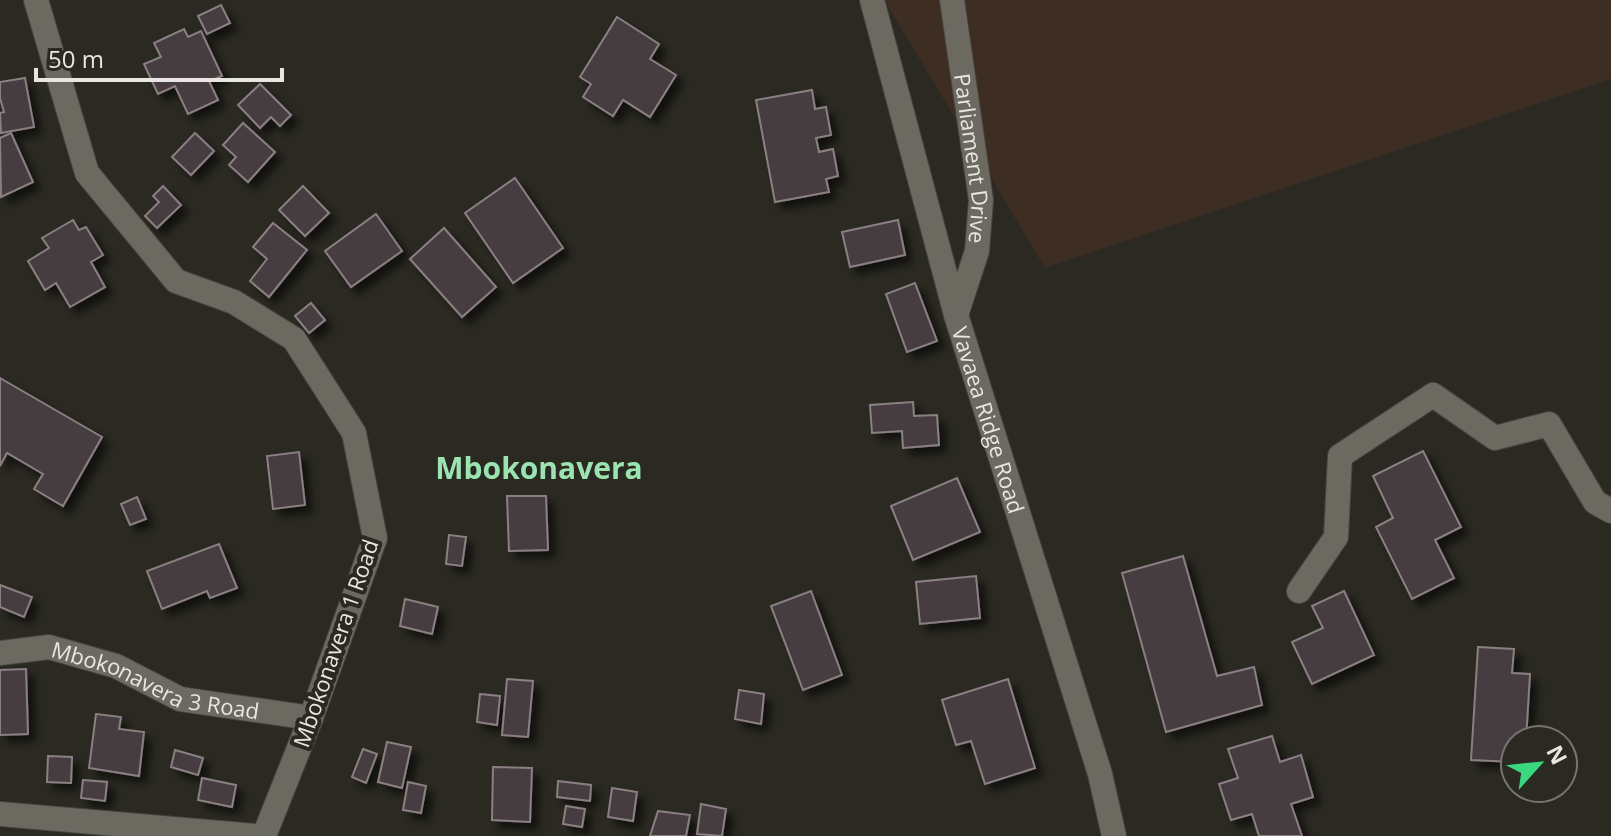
<svg xmlns="http://www.w3.org/2000/svg" width="1611" height="836" viewBox="0 0 1611 836" font-family="'Open Sans',sans-serif">
<style>
.commercial{fill:#3e2d23}
.building{fill:#453c3f;stroke:#8a7f82;stroke-width:2;filter:url(#shadow)}
.lines{fill:none;stroke-linecap:round;stroke-linejoin:round}
.minor-casing{stroke:#47453e;stroke-width:26}
.minor{stroke:#6b6960;stroke-width:24}
.labels{text-anchor:middle;dominant-baseline:central;stroke-width:8;stroke-linejoin:round;paint-order:stroke}
.street-label{font-size:22px;fill:#e7e6e0;stroke:#2b2a22}
.district-label{font-size:30px;font-weight:bold;fill:#9be3b1;stroke:#2b2a22}
</style>
<defs>
<filter id="shadow"><feDropShadow dx="7" dy="7" stdDeviation="4" flood-color="#0009"/></filter>
</defs>
<rect width="100%" height="100%" fill="#2b2a22"/>
<polygon class="commercial" points="884,0 1611,0 1611,79 1045,268"/>
<g class="building">
<polygon points="221,5 230,23 207,34 198,16"/>
<polygon points="617,17 659,44 650,59 676,75 650,117 623,100 613,116 583,97 591,84 580,77"/>
<polygon points="184,29 188,37 201,31 222,76 209,81 218,100 188,114 175,86 158,94 144,64 161,57 154,43"/>
<polygon points="25,78 34,127 1,133 0,113 4,112 0,98 0,82"/>
<polygon points="260,84 291,115 280,126 271,117 260,128 238,105"/>
<polygon points="812,90 815,109 826,107 831,135 816,138 819,152 833,149 838,176 826,179 829,192 775,202 756,100"/>
<polygon points="243,123 275,152 248,182 229,165 236,157 223,145"/>
<polygon points="11,133 33,182 1,197 0,138"/>
<polygon points="195,133 214,151 191,175 172,157"/>
<polygon points="515,178 563,248 513,283 465,213"/>
<polygon points="163,186 181,205 157,228 145,216 159,202 153,196"/>
<polygon points="303,186 329,213 305,236 279,210"/>
<polygon points="376,214 402,251 351,287 325,251"/>
<polygon points="73,220 79,230 86,227 103,255 91,262 105,287 70,307 56,283 45,290 28,261 49,248 42,238"/>
<polygon points="898,220 905,255 850,267 842,232"/>
<polygon points="273,223 307,250 269,297 250,281 267,259 253,247"/>
<polygon points="444,228 496,287 462,317 410,259"/>
<polygon points="915,283 937,341 907,352 886,294"/>
<polygon points="311,303 325,320 309,333 295,316"/>
<polygon points="0,378 102,437 63,506 34,489 43,474 7,453 0,466"/>
<polygon points="913,402 914,416 937,415 939,445 903,448 902,431 872,433 870,405"/>
<polygon points="1423,451 1461,527 1435,540 1454,578 1412,599 1376,527 1393,518 1373,476"/>
<polygon points="299,452 305,505 273,509 267,456"/>
<polygon points="957,478 980,532 913,560 891,506"/>
<polygon points="507,496 546,496 548,550 509,551"/>
<polygon points="137,497 146,519 130,525 121,504"/>
<polygon points="449,535 466,537 462,566 446,564"/>
<polygon points="219,544 237,588 210,598 207,591 162,609 147,571"/>
<polygon points="1183,556 1217,676 1254,667 1262,705 1166,732 1122,573"/>
<polygon points="976,576 980,618 920,624 916,582"/>
<polygon points="0,585 32,597 24,617 0,607"/>
<polygon points="811,591 842,675 803,690 771,606"/>
<polygon points="1344,591 1374,655 1312,684 1292,642 1323,628 1312,606"/>
<polygon points="405,599 438,607 432,634 400,626"/>
<polygon points="1478,647 1514,649 1512,673 1530,674 1526,740 1515,740 1515,762 1471,760"/>
<polygon points="26,669 28,734 0,735 0,670"/>
<polygon points="507,679 533,681 528,737 502,735"/>
<polygon points="1008,679 1035,768 985,784 971,741 956,745 942,700"/>
<polygon points="739,690 764,694 761,724 735,719"/>
<polygon points="480,694 500,696 497,725 477,722"/>
<polygon points="96,714 121,717 119,729 144,732 139,776 89,768"/>
<polygon points="1272,736 1280,762 1301,755 1313,797 1291,804 1302,836 1259,836 1252,814 1231,820 1219,784 1238,778 1228,749"/>
<polygon points="387,742 411,747 402,788 378,782"/>
<polygon points="363,749 377,754 366,783 352,777"/>
<polygon points="175,750 203,758 198,775 171,767"/>
<polygon points="48,756 72,757 71,783 47,782"/>
<polygon points="493,767 532,768 530,822 492,820"/>
<polygon points="202,778 236,785 232,807 198,800"/>
<polygon points="83,780 107,782 105,801 81,798"/>
<polygon points="558,781 591,785 590,801 557,797"/>
<polygon points="408,782 426,786 421,813 403,810"/>
<polygon points="612,788 637,792 633,821 608,817"/>
<polygon points="701,804 726,809 722,836 697,834"/>
<polygon points="566,806 585,809 582,827 563,824"/>
<polygon points="658,811 690,815 686,836 650,836"/>
</g>
<g class="lines">
<g class="minor-casing">
<g id="minor">
<polyline points="36,0 87,173 176,281 234,302 294,339 354,433 375,538 311,718 264,836"/>
<path id="s1" d="M872,0L956,315L1100,774L1114,836"/>
<path id="s2" d="M952,0L981,200L977,251L956,315"/>
<polyline points="1299,591 1336,537 1340,456 1433,395 1495,438 1549,424 1595,502 1611,511"/>
<path id="s3" d="M0,653L49,647L116,666L180,699L311,718"/>
<polyline points="0,814 255,836"/>
</g>
</g>
<use href="#minor" class="minor"/>
</g>
<g class="labels">
<g class="street-label">
<text stroke="none"><textPath href="#s2" startOffset="160">Parliament Drive</textPath></text>
<text stroke="none"><textPath href="#s1" startOffset="436">Vavaea Ridge Road</textPath></text>
<text transform="translate(335 643) rotate(-71)">Mbokonavera 1 Road</text>
<text stroke="none"><textPath href="#s3" startOffset="162">Mbokonavera 3 Road</textPath></text>
</g>
<g class="district-label">
<text x="539" y="467">Mbokonavera</text>
</g>
</g>
<g transform="translate(1539 764) rotate(63)"><circle r="38" fill="#2b2a22" stroke="#76756e" stroke-width="2"/>
<path d="M0-6L14 30L0 20L-14 30Z" fill="#3ad77f"/>
<text y="-12" font-size="22" font-weight="bold" text-anchor="middle" fill="#e7e6e0">N</text>
</g>
<path d="M36 68v12h246v-12" fill="none" stroke="#e7e6e0" stroke-width="4"/>
<text x="48" y="68" font-size="24" fill="#e7e6e0" stroke="#2b2a22" stroke-width="6" paint-order="stroke">50 m</text>
</svg>
